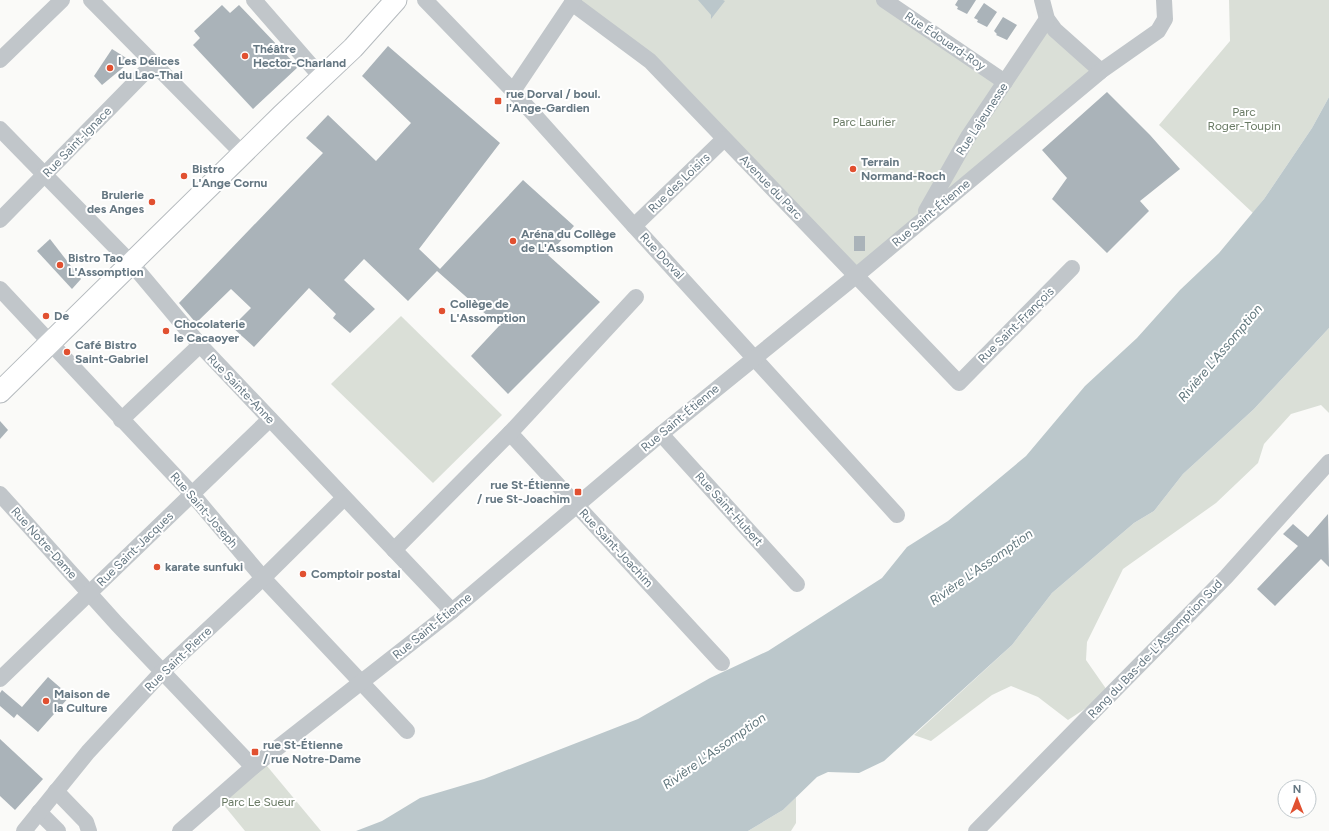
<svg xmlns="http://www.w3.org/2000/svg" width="1329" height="831" viewBox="0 0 1329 831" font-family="Figtree,sans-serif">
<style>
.green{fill:#dadfd7}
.water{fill:#bbc7cb}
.building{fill:#aab3b9}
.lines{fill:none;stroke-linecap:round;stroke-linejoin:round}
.major-casing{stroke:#b5babe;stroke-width:23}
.minor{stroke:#c1c6ca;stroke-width:16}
.major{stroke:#fff;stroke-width:21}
.poi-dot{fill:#e15030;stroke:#fff;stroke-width:1.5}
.labels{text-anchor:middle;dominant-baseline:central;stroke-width:4;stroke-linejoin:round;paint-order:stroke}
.street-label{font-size:12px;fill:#657782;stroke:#fff}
.poi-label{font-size:12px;font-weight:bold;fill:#657782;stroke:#fff;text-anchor:start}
.park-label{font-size:12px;fill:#697a64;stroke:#fff}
.water-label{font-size:13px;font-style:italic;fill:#60767c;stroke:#fff}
</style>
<rect width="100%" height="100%" fill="#fafaf8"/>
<g class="green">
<polygon points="574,0 884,0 1005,82 1047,19 1101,71 857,275 724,139"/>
<polygon points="1229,0 1329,0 1329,97 1312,128 1264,199 1253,213 1159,125 1230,41"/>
<polygon points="401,316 502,415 433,483 331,384"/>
<polygon points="1329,328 1329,413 1321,405 1291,414 1264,444 1258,463 1216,503 1123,569 1087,642 1086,660 1109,693 1068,720 1038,697 1011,686 992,695 931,741 914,735 1012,645 1052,593 1134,523 1154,511 1183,474 1254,409"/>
<polygon points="262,760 321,831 245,831 218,798"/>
<polygon points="796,797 796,823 791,831 748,831 783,810"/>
</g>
<g class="water">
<polygon points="698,0 723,0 725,1 711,19 711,15"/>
<polygon points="1329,97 1329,328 1254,409 1183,474 1154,511 1134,523 1052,593 1012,645 884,761 859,773 828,772 817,777 783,810 748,831 356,831 382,821 420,798 484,779 638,719 710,678 768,651 882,578 907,547 948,521 1026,456 1085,386 1137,338 1180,290 1219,253 1264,199 1312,128"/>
</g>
<g class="building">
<polygon points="958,0 976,0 967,14 957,9 958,7 955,5"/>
<polygon points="984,3 997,12 987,27 977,22 978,20 974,18"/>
<polygon points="222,5 230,13 239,5 298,67 253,109 193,45 200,38 194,31"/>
<polygon points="1003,17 1017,25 1007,40 996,35 997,34 994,31"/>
<polygon points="388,46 500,143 419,249 440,269 523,180 574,226 548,255 600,302 508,394 471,356 499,326 437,271 408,301 364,259 344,280 375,309 350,333 333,318 336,314 309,288 254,347 232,327 251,308 231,289 196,323 179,303 323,153 306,138 328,115 376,161 411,123 362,76"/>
<polygon points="112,49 131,61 102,85 94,76"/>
<polygon points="1107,92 1150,135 1180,169 1140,201 1149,211 1107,253 1052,199 1067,178 1042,150"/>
<rect x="854" y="236" width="11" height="15"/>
<polygon points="50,239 81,279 72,289 37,251"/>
<polygon points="0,421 8,430 0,439"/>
<polygon points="1328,514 1329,567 1321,559 1275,606 1257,589 1298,546 1283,534 1293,524 1308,537"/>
<polygon points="48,677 70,696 38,732 17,714 14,718 0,706 0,693 2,690 22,707"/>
<polygon points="0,739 43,779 15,810 0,796"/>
</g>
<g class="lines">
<g class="major-casing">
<polyline id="major" points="0,392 282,115 353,48 396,0"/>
</g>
<g class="minor">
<polyline points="91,0 243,154"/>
<polyline points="254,0 322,78"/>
<polyline points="425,0 513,91 634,226 897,515"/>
<polyline points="884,0 1005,82"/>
<polyline points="1042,0 1047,19 1055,30 1101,71"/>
<polyline points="572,3 650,61 959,383 1072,268"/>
<polyline points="0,60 62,0"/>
<polyline points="513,91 574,0"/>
<polyline points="0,129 132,264 200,345 452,611"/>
<polyline points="926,211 968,137 1047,19"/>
<polyline points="0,220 154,63"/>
<polyline points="634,226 724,139"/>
<polyline points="0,289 192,494 263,578 407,731"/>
<polyline points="121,420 200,345"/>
<polyline points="510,433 722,663"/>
<polyline points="661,434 797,584"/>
<polyline points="0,494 117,624 253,767"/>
<polyline points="394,550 510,433 636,297"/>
<polyline points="0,679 270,419"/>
<polyline points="56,791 86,822 89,831"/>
<polyline points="39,812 58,831"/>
<polyline points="24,831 88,752 162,672 263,578 344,498"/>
<polyline points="180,831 253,767 452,611 661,434 857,275 1101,71 1158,31 1165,19 1164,0"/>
<polyline points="976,831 1226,577 1329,462"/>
</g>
<use href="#major" class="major"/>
</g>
<g class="poi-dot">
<circle cx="245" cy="56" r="4"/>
<circle cx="110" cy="68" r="4"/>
<rect x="494" y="97" width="8" height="8" rx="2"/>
<circle cx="853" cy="169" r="4"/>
<circle cx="184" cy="176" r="4"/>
<circle cx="152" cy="202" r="4"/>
<circle cx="513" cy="241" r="4"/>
<circle cx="60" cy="265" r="4"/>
<circle cx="442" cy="311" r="4"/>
<circle cx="46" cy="316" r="4"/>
<circle cx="166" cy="331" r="4"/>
<circle cx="67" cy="352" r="4"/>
<rect x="574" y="488" width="8" height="8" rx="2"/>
<circle cx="157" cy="567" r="4"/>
<circle cx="303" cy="574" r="4"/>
<circle cx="46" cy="701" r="4"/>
<rect x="251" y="748" width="8" height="8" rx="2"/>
</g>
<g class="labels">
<g class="street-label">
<text transform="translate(945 41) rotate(34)">Rue Édouard-Roy</text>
<text transform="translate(982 119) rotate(-57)">Rue Lajeunesse</text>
<text transform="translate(77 142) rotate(-46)">Rue Saint-Ignace</text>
<text transform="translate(679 183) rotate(-44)">Rue des Loisirs</text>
<text transform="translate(771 187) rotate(46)">Avenue du Parc</text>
<text transform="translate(931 213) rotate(-40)">Rue Saint-Étienne</text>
<text transform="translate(662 256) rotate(47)">Rue Dorval</text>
<text transform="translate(1016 325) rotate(-45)">Rue Saint-François</text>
<text transform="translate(241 389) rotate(46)">Rue Sainte-Anne</text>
<text transform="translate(680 418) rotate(-40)">Rue Saint-Étienne</text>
<text transform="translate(729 509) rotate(48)">Rue Saint-Hubert</text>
<text transform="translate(204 510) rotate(49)">Rue Saint-Joseph</text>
<text transform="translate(44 543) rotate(48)">Rue Notre-Dame</text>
<text transform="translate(616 548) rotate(47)">Rue Saint-Joachim</text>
<text transform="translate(135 549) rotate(-44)">Rue Saint-Jacques</text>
<text transform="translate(432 626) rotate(-39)">Rue Saint-Étienne</text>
<text transform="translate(1155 649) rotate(-46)">Rang du Bas-de-L'Assomption Sud</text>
<text transform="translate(178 659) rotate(-44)">Rue Saint-Pierre</text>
</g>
<g class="poi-label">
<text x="253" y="49">Théâtre<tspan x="253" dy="14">Hector-Charland</tspan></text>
<text x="118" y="61">Les Délices<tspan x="118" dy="14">du Lao-Thai</tspan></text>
<text x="506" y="94">rue Dorval / boul.<tspan x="506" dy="14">l'Ange-Gardien</tspan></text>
<text x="861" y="162">Terrain<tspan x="861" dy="14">Normand-Roch</tspan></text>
<text x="192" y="169">Bistro<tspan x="192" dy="14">L'Ange Cornu</tspan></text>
<text x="144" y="195" text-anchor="end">Brulerie<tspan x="144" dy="14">des Anges</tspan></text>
<text x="521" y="234">Aréna du Collège<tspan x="521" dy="14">de L'Assomption</tspan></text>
<text x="68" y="258">Bistro Tao<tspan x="68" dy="14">L'Assomption</tspan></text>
<text x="450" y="304">Collège de<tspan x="450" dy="14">L'Assomption</tspan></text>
<text x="54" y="316">De</text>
<text x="174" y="324">Chocolaterie<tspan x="174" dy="14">le Cacaoyer</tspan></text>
<text x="75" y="345">Café Bistro<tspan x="75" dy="14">Saint-Gabriel</tspan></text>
<text x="570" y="485" text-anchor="end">rue St-Étienne<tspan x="570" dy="14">/ rue St-Joachim</tspan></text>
<text x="165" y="567">karate sunfuki</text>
<text x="311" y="574">Comptoir postal</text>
<text x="54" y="694">Maison de<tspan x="54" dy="14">la Culture</tspan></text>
<text x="263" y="745">rue St-Étienne<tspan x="263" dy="14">/ rue Notre-Dame</tspan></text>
</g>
<g class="park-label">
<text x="1244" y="112">Parc<tspan x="1244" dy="14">Roger-Toupin</tspan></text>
<text x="864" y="122">Parc Laurier</text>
<text x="258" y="802">Parc Le Sueur</text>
</g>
<g class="water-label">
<text transform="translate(1220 353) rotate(-50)">Rivière L'Assomption</text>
<text transform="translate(981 567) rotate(-35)">Rivière L'Assomption</text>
<text transform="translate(714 751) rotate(-35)">Rivière L'Assomption</text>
</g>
</g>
<g transform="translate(1297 799)"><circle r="19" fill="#ffffff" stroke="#c1c9cd"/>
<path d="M0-3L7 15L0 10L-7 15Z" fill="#e15030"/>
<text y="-6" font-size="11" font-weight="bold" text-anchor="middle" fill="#657782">N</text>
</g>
</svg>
